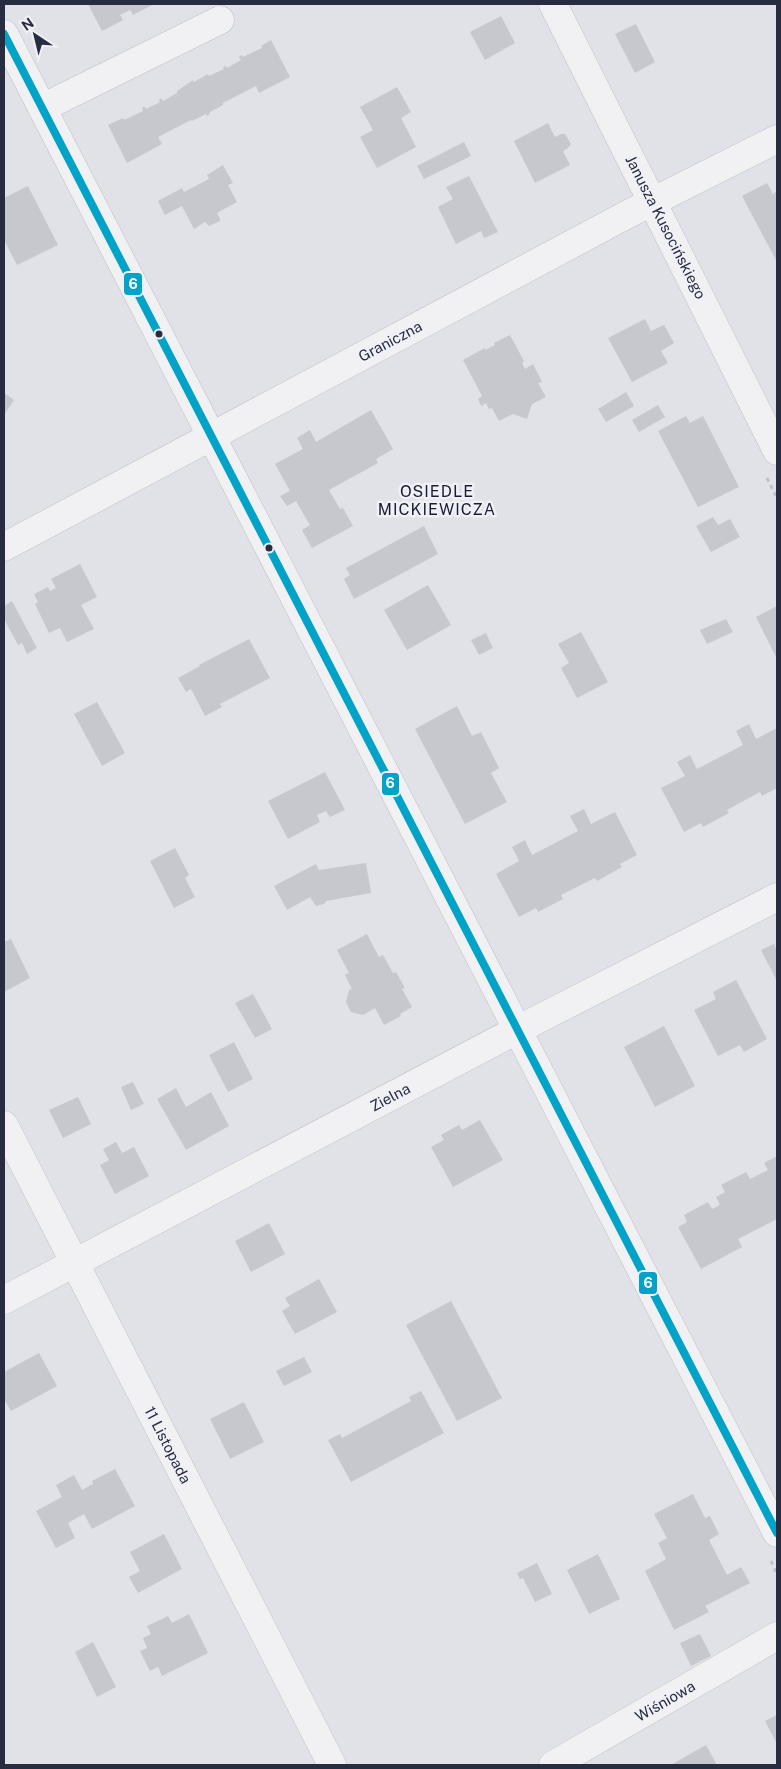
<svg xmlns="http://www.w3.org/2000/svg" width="781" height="1769" viewBox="0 0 781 1769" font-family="'Public Sans',sans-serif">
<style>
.building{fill:#c7c8ce}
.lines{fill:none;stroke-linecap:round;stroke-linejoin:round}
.minor-casing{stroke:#bfc0c5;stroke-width:29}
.path{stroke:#c0c1c7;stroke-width:3;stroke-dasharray:4 4;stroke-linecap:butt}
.minor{stroke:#f1f1f3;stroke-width:28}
.bus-1-casing{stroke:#eff1f6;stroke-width:11}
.bus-1{stroke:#02a3c7;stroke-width:8}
.bus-dot{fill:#282c41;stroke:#eff1f6;stroke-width:2}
.labels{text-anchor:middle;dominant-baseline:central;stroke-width:5;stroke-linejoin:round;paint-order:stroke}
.street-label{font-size:15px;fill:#282c41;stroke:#eff1f6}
.neighbourhood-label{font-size:16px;letter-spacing:1px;fill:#1a1d31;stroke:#eff1f6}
.line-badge{stroke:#eff1f6;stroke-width:2}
.badge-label{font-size:14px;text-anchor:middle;font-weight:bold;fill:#fff}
</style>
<rect width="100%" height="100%" fill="#e1e2e7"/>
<g class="building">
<polygon points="88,4 154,4 133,15 130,10 120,15 123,20 102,31"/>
<polygon points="501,16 515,43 485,60 470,32"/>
<polygon points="636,24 655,62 635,73 615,34"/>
<polygon points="271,40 290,77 259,93 256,86 223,103 223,105 210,112 209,115 207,116 206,114 192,121 191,120 158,137 162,144 127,163 108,125 123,118 124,120 143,111 142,109 143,107 145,107 146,109 160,102 159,100 161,98 163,101 177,93 177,91 193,80 194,82 208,74 209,76 224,69 223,67 226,66 227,68 241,60 239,57 240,56 242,55 243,57 262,48 261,46"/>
<polygon points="397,87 411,112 401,118 416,147 377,168 360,137 373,130 360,107"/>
<polygon points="548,123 555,137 561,134 565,134 571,144 568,148 563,151 570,165 535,183 514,141"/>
<polygon points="464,142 471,156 424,179 417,166"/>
<polygon points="223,165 233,183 228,185 237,202 217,213 220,219 220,221 209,226 205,222 194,229 182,206 165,215 158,201 182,188 184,192 209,179 207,175"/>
<polygon points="469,176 498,232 484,238 481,231 456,244 438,207 453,199 446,187"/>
<polygon points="767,183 773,194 777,191 777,259 776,260 742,196"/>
<polygon points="28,186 58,245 17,265 4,240 4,198"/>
<polygon points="645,319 651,331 664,325 674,343 661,351 668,363 632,382 608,338"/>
<polygon points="510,335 524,361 522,363 525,369 533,364 542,382 538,383 546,397 532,404 527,419 513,414 499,421 492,408 489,409 486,403 481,406 478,399 482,396 463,360 485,348 485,350 495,345 494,343"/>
<polygon points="626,392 634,406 606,422 598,409"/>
<polygon points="4,393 14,400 4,415"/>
<polygon points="658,405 665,417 639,432 632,420"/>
<polygon points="371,410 393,449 376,459 378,463 329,490 340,509 343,508 353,526 312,548 302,530 310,525 296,501 287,506 280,496 290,491 275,464 303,449 297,438 310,430 316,442"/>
<polygon points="686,416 690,423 703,416 739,487 698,507 658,431"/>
<polygon points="713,517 718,525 730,519 740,537 711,552 696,526"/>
<polygon points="424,526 438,554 354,599 344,579 350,575 346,568"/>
<polygon points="80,564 97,597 81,605 94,629 67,642 60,628 49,633 35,604 38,602 34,594 48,587 50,591 56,588 51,579"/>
<polygon points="428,585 451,625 407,650 384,610"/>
<polygon points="12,601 37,648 27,654 22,643 18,645 4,619 4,606"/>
<polygon points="777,606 777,659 756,617"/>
<polygon points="726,619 733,632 707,644 700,630"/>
<polygon points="581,632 608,682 577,698 561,668 569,663 558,644"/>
<polygon points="486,633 493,648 479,655 471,640"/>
<polygon points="249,639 270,678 220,704 222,707 205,716 191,689 186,692 178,678 200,666 199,665"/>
<polygon points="97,702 125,753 102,766 74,714"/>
<polygon points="457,706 472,736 481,732 499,768 491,773 507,802 465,824 415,729"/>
<polygon points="749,724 756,739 777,728 777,788 762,796 760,792 727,810 729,813 703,827 701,823 684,832 661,788 685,776 677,762 690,755 697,769 743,745 736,731"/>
<polygon points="325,772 345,810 330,817 326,811 317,815 320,822 288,839 268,801"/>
<polygon points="584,809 591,824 615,812 637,855 620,864 622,867 597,881 595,878 561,895 563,899 538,912 536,908 519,917 496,874 519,861 512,847 525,840 532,855 578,831 570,816"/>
<polygon points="175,848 189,875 185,878 195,897 174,908 150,861"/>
<polygon points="366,863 371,893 326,901 324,904 316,906 310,897 287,910 274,886 316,864 319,870"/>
<polygon points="367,934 379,957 383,955 393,973 396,972 405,988 402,989 412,1007 400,1014 401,1016 384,1025 375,1008 363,1015 351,1012 346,1002 349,990 352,989 345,975 349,973 337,950"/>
<polygon points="11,939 30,978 4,992 4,942"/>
<polygon points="774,944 777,951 777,981 761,950"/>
<polygon points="736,980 767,1039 744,1052 740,1045 718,1056 694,1010 716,999 713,992"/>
<polygon points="253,994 272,1029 255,1038 235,1003"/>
<polygon points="664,1026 695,1086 655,1107 624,1047"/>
<polygon points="234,1042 253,1079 228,1092 209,1055"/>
<polygon points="133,1082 144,1104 131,1110 121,1087"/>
<polygon points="176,1088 186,1107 211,1092 229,1126 186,1150 157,1099"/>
<polygon points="78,1097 91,1124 63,1138 49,1110"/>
<polygon points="480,1120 503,1160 453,1187 431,1147 444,1140 441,1135 459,1125 462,1130"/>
<polygon points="116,1142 122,1153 134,1147 149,1176 115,1194 100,1165 109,1160 103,1149"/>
<polygon points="777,1156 777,1219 738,1239 742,1247 701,1269 678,1227 687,1222 684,1215 708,1202 712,1209 720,1205 716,1197 725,1192 721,1185 746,1172 750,1179 768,1170 764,1163"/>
<polygon points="269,1223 285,1254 251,1272 235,1241"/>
<polygon points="319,1279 337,1312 295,1334 282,1311 290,1306 285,1298"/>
<polygon points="451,1301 502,1398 457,1421 406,1325"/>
<polygon points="39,1353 57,1386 11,1411 4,1399 4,1372"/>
<polygon points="304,1357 312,1372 284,1386 276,1371"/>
<polygon points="421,1391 444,1433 351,1482 328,1440 340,1434 342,1438 411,1401 409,1397"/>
<polygon points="244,1402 264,1442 230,1459 210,1419"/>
<polygon points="115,1469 135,1506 92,1529 84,1514 68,1523 75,1538 56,1548 36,1511 62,1497 56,1485 74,1475 82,1490 93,1484 92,1481"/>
<polygon points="693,1494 705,1518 710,1516 719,1534 709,1540 727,1575 741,1567 750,1583 705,1606 709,1612 674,1630 645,1571 666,1559 658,1543 667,1538 654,1514"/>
<polygon points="164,1534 182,1569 138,1593 129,1577 140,1571 130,1552"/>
<polygon points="598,1554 620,1599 589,1614 567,1570"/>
<polygon points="537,1563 552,1594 535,1602 523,1578 520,1579 517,1573"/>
<polygon points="189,1614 208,1653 162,1676 158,1667 150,1671 140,1651 147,1648 143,1638 151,1634 147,1626 168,1616 172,1623"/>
<polygon points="700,1634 711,1656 691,1666 680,1643"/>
<polygon points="93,1642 116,1687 97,1697 75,1652"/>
<polygon points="777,1715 777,1744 765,1721"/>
<polygon points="706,1745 717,1765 671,1765 683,1758"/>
</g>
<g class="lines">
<g class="minor-casing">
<g id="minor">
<polyline points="553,4 777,451"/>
<polyline points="4,34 777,1533"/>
<polyline points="42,108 220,20"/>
<polyline points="4,547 630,213 777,139"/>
<polyline points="4,1125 332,1765"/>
<polyline points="4,1300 519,1029 777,897"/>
<polyline points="553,1765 777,1636"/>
</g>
</g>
<g class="path">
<polyline points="767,478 777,498"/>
<polyline points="771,1561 777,1574"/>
</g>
<use href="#minor" class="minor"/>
<g class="bus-1-casing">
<polyline id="bus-1" points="4,34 777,1533"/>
</g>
<use href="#bus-1" class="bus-1"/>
</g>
<g class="bus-dot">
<circle cx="159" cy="334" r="4.5"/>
<circle cx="269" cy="548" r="4.5"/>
</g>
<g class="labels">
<g class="street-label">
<text transform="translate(666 227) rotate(63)">Janusza Kusocińskiego</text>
<text transform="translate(390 341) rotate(-28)">Graniczna</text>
<text transform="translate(390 1097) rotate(-28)">Zielna</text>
<text transform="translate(168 1445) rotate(63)">11 Listopada</text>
<text transform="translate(665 1701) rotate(-30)">Wiśniowa</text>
</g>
<g class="neighbourhood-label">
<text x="437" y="491">OSIEDLE<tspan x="437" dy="18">MICKIEWICZA</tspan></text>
</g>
</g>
<g class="line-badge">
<rect x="123" y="272" width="20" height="24" rx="5" fill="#02a3c7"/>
<rect x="381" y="772" width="19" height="24" rx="5" fill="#02a3c7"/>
<rect x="638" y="1271" width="20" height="24" rx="5" fill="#02a3c7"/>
</g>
<g class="badge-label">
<text x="133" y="289">6</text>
<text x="390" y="788">6</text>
<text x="648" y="1288">6</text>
</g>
<rect width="781" height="1769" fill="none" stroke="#282c41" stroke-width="10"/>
<g transform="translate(35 35) rotate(325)" stroke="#eff1f6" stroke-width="4" paint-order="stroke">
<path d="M0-4L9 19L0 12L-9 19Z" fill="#282c41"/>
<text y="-8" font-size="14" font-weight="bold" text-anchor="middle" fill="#282c41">N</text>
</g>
</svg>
